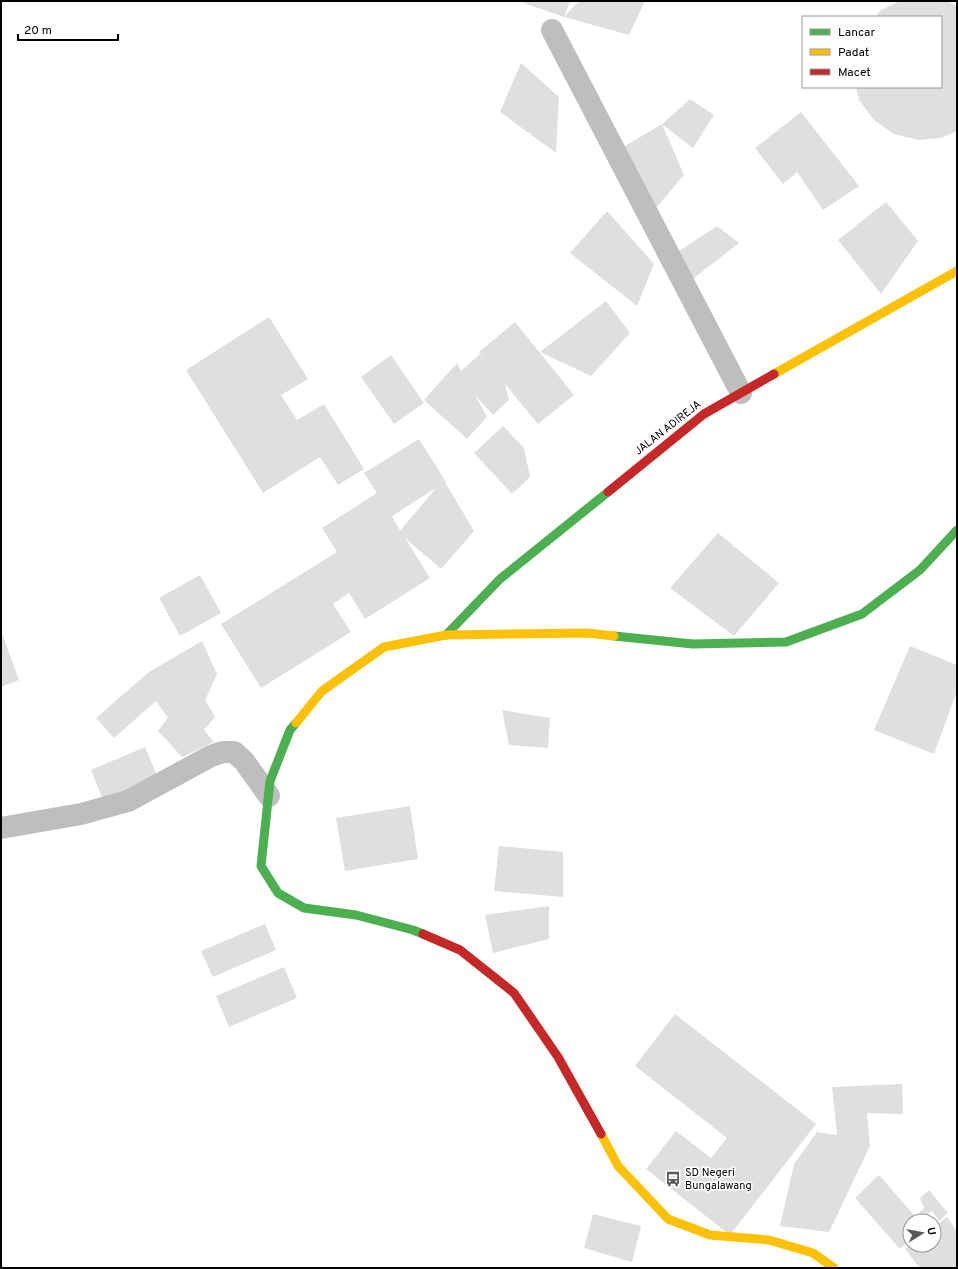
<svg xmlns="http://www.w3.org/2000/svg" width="958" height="1269" viewBox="0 0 958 1269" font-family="Overpass,sans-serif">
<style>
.building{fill:#dfdfdf;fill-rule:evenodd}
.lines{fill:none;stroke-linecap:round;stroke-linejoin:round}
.street{stroke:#bebebe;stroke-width:22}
.fast{stroke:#4caf50;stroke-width:9}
.slow{stroke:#ffc107;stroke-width:9}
.jam{stroke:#c62828;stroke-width:9}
.labels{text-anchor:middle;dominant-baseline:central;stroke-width:3.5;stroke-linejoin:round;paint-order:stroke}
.street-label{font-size:11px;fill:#000;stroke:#fff}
.poi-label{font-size:11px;fill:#000;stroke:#fff;text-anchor:start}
</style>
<rect width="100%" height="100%" fill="#fff"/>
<g class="building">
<polygon points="518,1 570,1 564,17"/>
<polygon points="579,1 645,1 629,35 564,17"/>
<polygon points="900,1 947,1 957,6 957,131 941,138 918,140 894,134 874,120 859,100 856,87 941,87 941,17 875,17 881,10"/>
<polygon points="521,63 559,97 556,153 500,112"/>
<polygon points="690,99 714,115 693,148 662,124"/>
<polygon points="801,112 859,186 823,210 797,172 783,184 755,148"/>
<polygon points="662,124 684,175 649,216 615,152"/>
<polygon points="886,202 918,241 881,294 838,240"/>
<polygon points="607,211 654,264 637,306 570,253"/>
<polygon points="717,226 739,243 685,285 670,257"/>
<polygon points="606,301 630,333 591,376 540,352"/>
<polygon points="269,317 308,379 281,395 297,420 324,404 364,469 338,485 320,457 263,493 186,370"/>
<polygon points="515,322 574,395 538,424 505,384 509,400 493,415 475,395 487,417 467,439 424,400 457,363 461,371 480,354 490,366 479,352"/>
<polygon points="391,355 424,403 394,424 361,377"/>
<polygon points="503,426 524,448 530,477 512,494 474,453"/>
<path d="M419,439L446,482H445L474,531L441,569L405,538L430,578L365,619L349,593L333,604L351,632L261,688L221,624L337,552L322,528L377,493L364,473ZM436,488L400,531L392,516Z"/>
<polygon points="718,533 779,583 734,636 670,588"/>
<polygon points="200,575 221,613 180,636 159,598"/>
<polygon points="1,631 19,680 1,687"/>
<polygon points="202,641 217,674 205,700 215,717 204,730 214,742 182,757 158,731 168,718 156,701 114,738 96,718 149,672"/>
<polygon points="910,646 957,665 957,691 934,754 874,730"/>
<polygon points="502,710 550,718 548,748 509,745"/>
<polygon points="145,747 158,778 103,800 91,770"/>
<polygon points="410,806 418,859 345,871 336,818"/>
<polygon points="499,846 563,852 563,897 494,891"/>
<polygon points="549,906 549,939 493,953 485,915"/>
<polygon points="265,924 276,950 213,977 201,951"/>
<polygon points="284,967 297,998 229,1027 216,996"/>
<polygon points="675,1014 816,1124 730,1235 646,1169 676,1131 711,1158 727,1138 635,1066"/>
<polygon points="902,1084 903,1114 867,1113 870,1146 829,1232 780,1226 794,1164 817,1132 837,1135 832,1087"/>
<polygon points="879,1175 919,1221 910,1221 910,1240 900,1249 855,1198"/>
<polygon points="929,1190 948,1213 939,1221 932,1211 922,1218 919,1213 924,1208 920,1198"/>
<polygon points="593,1214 641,1226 632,1262 584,1248"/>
<polygon points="947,1217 957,1231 957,1268 920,1268 905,1249 910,1245 934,1245 934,1227"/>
</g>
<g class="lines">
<g class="street">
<polyline points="552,30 741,393"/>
<polyline points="1,828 81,814 128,801 211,756 223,752 234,752 244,761 269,796"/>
</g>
<g class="fast">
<polyline points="446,635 500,579 608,492"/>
<polyline points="614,636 693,644 786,642 862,614 920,570 957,530"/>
<polyline points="296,723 290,730 270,781 261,866 278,893 304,908 356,915 413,930 423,934"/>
</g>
<g class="slow">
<polyline points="774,374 957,271"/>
<polyline points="296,723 322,691 384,647 446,635 587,633 614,636"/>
<polyline points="601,1134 618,1166 668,1219 710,1235 769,1240 813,1253 834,1268"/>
</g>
<g class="jam">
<polyline points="608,492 704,414 774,374"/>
<polyline points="423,934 460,950 514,993 558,1057 601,1134"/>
</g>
</g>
<defs>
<g id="bus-bare" transform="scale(1.2)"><path d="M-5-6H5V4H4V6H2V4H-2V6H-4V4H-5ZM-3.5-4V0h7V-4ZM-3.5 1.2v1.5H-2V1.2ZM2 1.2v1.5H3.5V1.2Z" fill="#595959" stroke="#fff" stroke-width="2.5" paint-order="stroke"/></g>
</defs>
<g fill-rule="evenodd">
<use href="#bus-bare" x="673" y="1179"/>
</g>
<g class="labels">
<g class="street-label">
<text transform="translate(668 428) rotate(-38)">JALAN ADIREJA</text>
</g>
<g class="poi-label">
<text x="685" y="1173">SD Negeri<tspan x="685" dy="13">Bungalawang</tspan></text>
</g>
</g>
<rect width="958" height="1269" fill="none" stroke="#000000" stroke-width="4"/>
<rect x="802" y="16" width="140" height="72" fill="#ffffff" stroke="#999999"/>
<rect x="810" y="29" width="20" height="6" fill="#4caf50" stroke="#999999"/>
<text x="838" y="36" font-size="12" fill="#000000">Lancar</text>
<rect x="810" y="49" width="20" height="6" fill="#ffc107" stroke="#999999"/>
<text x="838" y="56" font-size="12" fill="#000000">Padat</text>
<rect x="810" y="69" width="20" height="6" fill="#c62828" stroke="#999999"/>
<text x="838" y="76" font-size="12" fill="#000000">Macet</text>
<g transform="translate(922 1233) rotate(79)"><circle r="19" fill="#ffffff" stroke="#999999"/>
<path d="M0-3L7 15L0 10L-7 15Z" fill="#595959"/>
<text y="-6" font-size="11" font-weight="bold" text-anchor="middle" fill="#000000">U</text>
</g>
<path d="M18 34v6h100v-6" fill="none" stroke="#000000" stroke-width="2"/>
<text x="24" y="34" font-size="12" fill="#000000" stroke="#ffffff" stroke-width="3" paint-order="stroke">20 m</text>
</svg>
